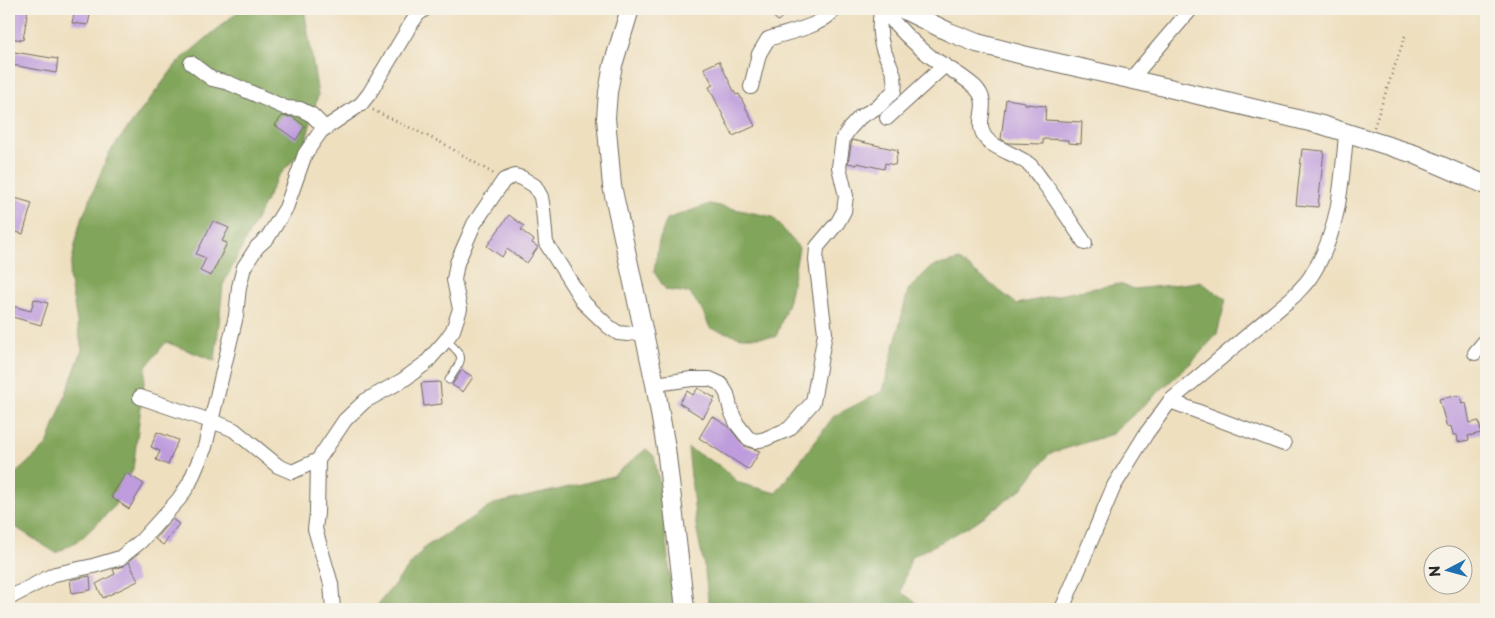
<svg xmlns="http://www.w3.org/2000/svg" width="1495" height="618" viewBox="0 0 1495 618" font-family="'Playpen Sans',sans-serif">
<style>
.forest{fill:#81a55a;stroke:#566842}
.building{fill:#be9cdd}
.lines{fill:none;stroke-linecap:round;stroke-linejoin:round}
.service-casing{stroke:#6f6a5f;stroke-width:9}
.minor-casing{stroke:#6f6a5f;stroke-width:16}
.tertiary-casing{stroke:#6f6a5f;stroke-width:20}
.path{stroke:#6f6a5f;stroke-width:2.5;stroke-dasharray:1 4;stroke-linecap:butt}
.service{stroke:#fff;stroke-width:7}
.minor{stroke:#fff;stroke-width:14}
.tertiary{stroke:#fff;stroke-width:18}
</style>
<rect width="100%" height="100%" fill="#f7f3e8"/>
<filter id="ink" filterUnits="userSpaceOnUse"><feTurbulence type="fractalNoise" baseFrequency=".02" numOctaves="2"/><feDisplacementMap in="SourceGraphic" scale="10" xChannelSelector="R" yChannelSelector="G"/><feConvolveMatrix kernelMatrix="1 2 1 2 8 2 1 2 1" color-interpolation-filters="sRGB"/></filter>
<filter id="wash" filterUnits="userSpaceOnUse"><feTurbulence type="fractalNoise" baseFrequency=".0096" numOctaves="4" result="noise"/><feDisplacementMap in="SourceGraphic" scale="20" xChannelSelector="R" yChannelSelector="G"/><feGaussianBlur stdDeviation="1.12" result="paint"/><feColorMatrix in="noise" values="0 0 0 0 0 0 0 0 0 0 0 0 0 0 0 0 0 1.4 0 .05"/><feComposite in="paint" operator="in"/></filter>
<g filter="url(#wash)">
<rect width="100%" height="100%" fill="#eedfbf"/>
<g class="forest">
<polygon points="241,9 303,9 305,14 318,95 304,148 277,178 223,285 215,361 166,342 146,367 133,469 113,508 81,539 56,553 9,523 9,488 14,475 47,445 82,350 69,276 79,226 109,153 178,62"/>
<polygon points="710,204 773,217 799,248 789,300 776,337 741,337 710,328 702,310 690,293 666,290 654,272 659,241 667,219"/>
<polygon points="959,260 1017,304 1078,291 1119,284 1134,289 1200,282 1226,299 1217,334 1193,361 1112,434 1049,454 1021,490 976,522 943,541 911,557 901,592 925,609 709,609 705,571 696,525 688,448 720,466 739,483 776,493 834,416 883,391 908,290 931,267"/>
<polygon points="646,449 654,456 659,481 674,609 374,609 425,547 494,504 565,488 613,476"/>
</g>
<g id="blocks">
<g class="building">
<polygon points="9,9 28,9 23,40 9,38"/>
<polygon points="75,9 91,9 88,25 72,23"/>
<polygon points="764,9 791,9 778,21"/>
<polygon points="14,52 58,59 56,73 12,65"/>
<polygon points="719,61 736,95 739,94 755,126 733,136 709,87 713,85 704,68"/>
<polygon points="1006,99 1025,102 1025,104 1046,106 1045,120 1082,122 1081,144 1068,143 1068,140 1043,139 1043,144 1008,143 1001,139"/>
<polygon points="282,116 293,117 305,126 296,140 275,125"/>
<polygon points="852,140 898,150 895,165 885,163 884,169 857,163 857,165 848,163"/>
<polygon points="1302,149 1324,151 1318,207 1296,205"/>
<polygon points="15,198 32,203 23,234 9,230 9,219"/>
<polygon points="509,215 524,226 521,230 534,240 532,243 538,247 527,263 507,249 502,257 487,246"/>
<polygon points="213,221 229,228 222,241 227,243 211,276 200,271 206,258 196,254"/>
<polygon points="34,299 48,303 41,325 9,316 9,305 31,311"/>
<polygon points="462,370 473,377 463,392 452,385"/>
<polygon points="440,382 442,404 424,406 421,383"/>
<polygon points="698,388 715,398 703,418 679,403 687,391 693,395"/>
<polygon points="1460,395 1462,404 1466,403 1470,423 1479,421 1481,433 1468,436 1469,440 1458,442 1457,435 1453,435 1451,426 1447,427 1439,399"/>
<polygon points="712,416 729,427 744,446 760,451 749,470 699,438"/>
<polygon points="157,432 178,440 168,465 156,460 160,451 151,447"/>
<polygon points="126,473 144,484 129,509 111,497"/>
<polygon points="172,519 179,524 163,545 155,539"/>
<polygon points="129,562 138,581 103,598 96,584 115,574 113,569 123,566"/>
<polygon points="90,576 91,590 72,593 70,580"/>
</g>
</g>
</g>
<g filter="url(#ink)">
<use href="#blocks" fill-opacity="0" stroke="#6f6a5f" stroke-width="1"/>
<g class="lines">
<g class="service-casing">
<path id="service" d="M446,340C467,359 463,357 449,380"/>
</g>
<g class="minor-casing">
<g id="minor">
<path d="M883,9C897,27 913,43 931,57C946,67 962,75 975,87C993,105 973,120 985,137C993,149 1017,154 1030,165C1035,170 1039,177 1044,183C1058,202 1071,223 1085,243"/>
<polyline points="191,63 212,79 229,83 286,108 300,109 312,115 325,128"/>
<polyline points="1131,79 1191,9"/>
<path d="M751,87L759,54L768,39C791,31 819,28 835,9"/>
<polyline points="887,118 945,65"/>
<polyline points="1475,353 1486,340"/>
<path d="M655,384L692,379H710L721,384L727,394L731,411L737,424L748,438L755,441L765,439L789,429L813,402L825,333L816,260L817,247L838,222L844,211L846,196L839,167L843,138L850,128L860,117L879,106L894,91C897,74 889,64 883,49C879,35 878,23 882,9"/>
<polyline points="140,397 225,426 234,430 278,466 292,472 318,460"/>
<polyline points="1170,401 1284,444"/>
<polyline points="9,598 55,574 93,566 120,558 141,541 179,499 189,484 205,447 236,316 239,287 244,267 257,247 268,237 286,208 305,154 321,131 361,104 369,94 411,24 418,14 425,9"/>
<polyline points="333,609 331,584 315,529 317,513 318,460 345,420 365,401 403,380 426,363 446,340 453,330 460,309 454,280 457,263 474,224 504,180 515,176 522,178 535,186 541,197 543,209 546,243 584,303 608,326 618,333 628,334 644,331"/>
<path d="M1062,609L1114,486L1146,434L1170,401L1294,296C1299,290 1307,283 1311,276C1339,234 1342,182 1346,134"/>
</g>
</g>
<g class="tertiary-casing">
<g id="tertiary">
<polyline points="630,9 613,65 608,92 606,118 612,186 655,384 666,448 685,609"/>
<polyline points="902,9 949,32 977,43 1023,55 1169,88 1322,125 1414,154 1486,185"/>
</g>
</g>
<g class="path">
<polyline points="373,110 444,144 494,174"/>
<polyline points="1374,127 1405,36"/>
</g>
<use href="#service" class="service"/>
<use href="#minor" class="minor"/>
<use href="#tertiary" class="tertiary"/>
</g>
</g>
<rect width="1495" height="618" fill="none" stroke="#f7f3e8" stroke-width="30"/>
<g transform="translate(1448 570) rotate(264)"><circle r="24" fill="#f7f3e8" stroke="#a5a39c"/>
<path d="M0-4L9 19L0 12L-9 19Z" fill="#1f6fb2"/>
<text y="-8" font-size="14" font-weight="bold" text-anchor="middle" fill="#2b2b2b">N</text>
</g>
</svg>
